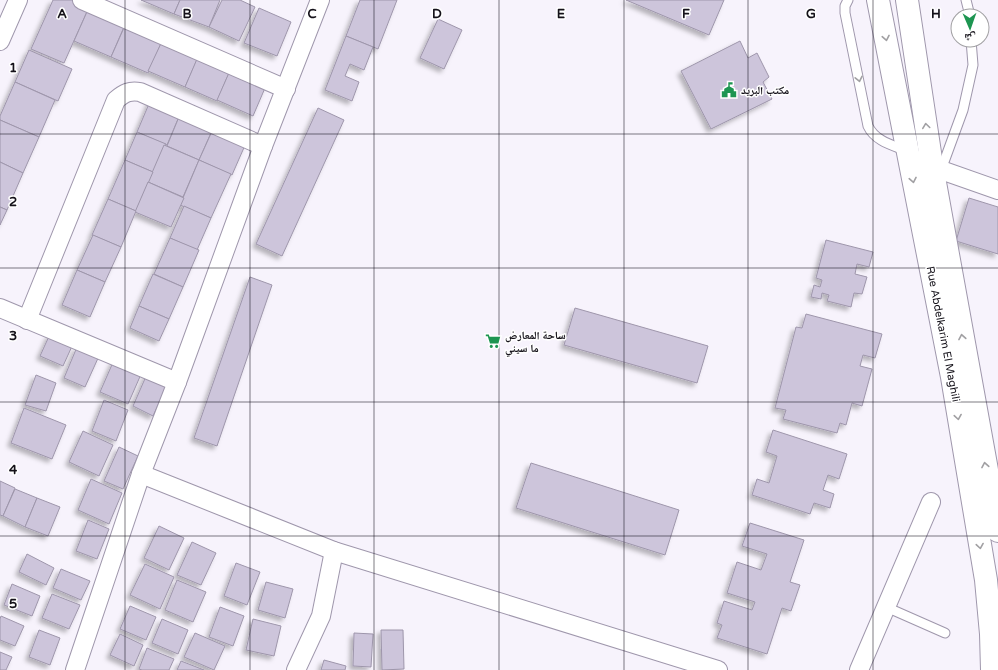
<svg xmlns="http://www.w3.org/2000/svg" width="998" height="670" viewBox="0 0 998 670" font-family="'Varela Round','Noto Naskh Arabic',sans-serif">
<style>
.building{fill:#cdc5db;stroke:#9e96ab;filter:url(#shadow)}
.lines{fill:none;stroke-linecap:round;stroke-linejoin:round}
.lane-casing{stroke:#9f97ac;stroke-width:11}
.street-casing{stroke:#9f97ac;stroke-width:20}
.secondary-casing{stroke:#9f97ac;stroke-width:24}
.lane{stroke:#fff;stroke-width:9}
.street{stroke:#fff;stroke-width:18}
.secondary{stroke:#fff;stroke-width:22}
.oneway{stroke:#a1a0a3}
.grid{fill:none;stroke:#141119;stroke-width:1;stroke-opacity:0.55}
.labels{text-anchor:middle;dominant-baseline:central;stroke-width:3;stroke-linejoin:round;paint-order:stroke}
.poi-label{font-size:11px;font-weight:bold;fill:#141119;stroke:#fff;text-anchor:start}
.street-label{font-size:11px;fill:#141119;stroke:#fff}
.grid-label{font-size:13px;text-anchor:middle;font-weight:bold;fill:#141119;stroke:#fff;stroke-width:3;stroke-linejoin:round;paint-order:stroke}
</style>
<defs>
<filter id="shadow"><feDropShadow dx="-3.5" dy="3.5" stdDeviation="2" flood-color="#0004"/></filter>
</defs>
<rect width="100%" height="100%" fill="#f7f3fc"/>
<g class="building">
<polygon points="53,0 79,0 90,5 64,63 31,49"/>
<polygon points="141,0 180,0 174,14"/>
<polygon points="180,0 220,0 209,27 174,14"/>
<polygon points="222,0 240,0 255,7 239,41 209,27"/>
<polygon points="360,0 397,0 378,49 346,36"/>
<polygon points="626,0 724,0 709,35"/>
<polygon points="90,5 127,20 111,57 74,41"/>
<polygon points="259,8 291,22 277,56 244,43"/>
<polygon points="438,19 462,30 444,69 420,58"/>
<polygon points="127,21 164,37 148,73 111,57"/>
<polygon points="346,36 373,47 364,70 350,64 345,76 359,82 352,101 325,90"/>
<polygon points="164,37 200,53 185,87 148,71"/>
<polygon points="740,41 748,58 757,53 769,77 763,82 772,99 711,129 681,71"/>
<polygon points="29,50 72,69 58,101 15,82"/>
<polygon points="200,52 232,66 217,101 185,87"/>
<polygon points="232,66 268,81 253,116 217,100"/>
<polygon points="15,82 55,100 39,137 0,120 0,116"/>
<polygon points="151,99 181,112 167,145 137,132"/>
<polygon points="318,108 344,120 282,256 256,244"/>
<polygon points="181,112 214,126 199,160 167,146"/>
<polygon points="0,120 39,137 23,173 0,162"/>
<polygon points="213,129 246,143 232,175 199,160"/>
<polygon points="137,132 166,144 153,172 125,160"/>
<polygon points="164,145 199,160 183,197 148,182"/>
<polygon points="125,160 153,172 136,211 108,199"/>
<polygon points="199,160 231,174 211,218 180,205"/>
<polygon points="0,162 23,173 7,210 0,207"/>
<polygon points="148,182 184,198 171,227 135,212"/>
<polygon points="969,198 998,207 998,254 956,241"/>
<polygon points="108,199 136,211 121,247 92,235"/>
<polygon points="184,206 211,218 197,250 170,238"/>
<polygon points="0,207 7,210 0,225"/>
<polygon points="93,235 121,247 105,282 77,270"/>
<polygon points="170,238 199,250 183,287 154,274"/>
<polygon points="826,240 873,252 869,267 857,264 855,274 867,277 862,294 854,293 851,307 827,301 829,295 822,293 821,299 811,297 814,285 820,287 822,280 816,278"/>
<polygon points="77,270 105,282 90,317 62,305"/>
<polygon points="153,274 183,287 169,319 139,306"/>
<polygon points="250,277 272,285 217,446 194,438"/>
<polygon points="139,306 169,319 159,341 130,328"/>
<polygon points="575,308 708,346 697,383 564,345"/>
<polygon points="806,314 882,334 875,358 863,355 860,366 872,369 862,406 852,403 846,425 840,423 837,433 783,419 786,410 775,408 796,327 802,328"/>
<polygon points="50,334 73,344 63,366 40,356"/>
<polygon points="77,347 99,356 85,387 64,378"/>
<polygon points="114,360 142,372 128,404 100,392"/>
<polygon points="147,374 168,383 153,416 133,406"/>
<polygon points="36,375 56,383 46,411 25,405"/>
<polygon points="104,400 128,410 116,441 92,431"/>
<polygon points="24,408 66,425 52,459 11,443"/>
<polygon points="773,430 847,454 839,479 828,475 823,490 834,494 830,508 814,503 810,514 752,495 757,479 769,483 777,456 766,452"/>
<polygon points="83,431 113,445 99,476 69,462"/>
<polygon points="119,447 138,456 123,489 104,481"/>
<polygon points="531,463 679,510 665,555 516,508"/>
<polygon points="91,479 122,493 109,524 78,510"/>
<polygon points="0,481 15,488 3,516 0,515"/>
<polygon points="15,489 37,498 25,527 3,516"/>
<polygon points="37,498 60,507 48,536 25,527"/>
<polygon points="88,520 109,529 97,559 76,551"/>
<polygon points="750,523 804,540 790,582 800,585 791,611 782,608 767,654 717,638 722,625 717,623 724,601 752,610 755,602 727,593 737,562 761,570 767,554 742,546"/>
<polygon points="159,526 184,538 169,570 144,558"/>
<polygon points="192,542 216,553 201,585 177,575"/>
<polygon points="27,554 54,568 46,585 19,572"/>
<polygon points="236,563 260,572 247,605 224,596"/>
<polygon points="145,564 174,577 160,609 130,595"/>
<polygon points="61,569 90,581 81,600 53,588"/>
<polygon points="177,580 206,592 193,622 165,610"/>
<polygon points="266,582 293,589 285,618 258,610"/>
<polygon points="12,584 40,596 32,616 4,605"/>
<polygon points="52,594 80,605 69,629 42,618"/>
<polygon points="130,606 156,617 146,640 120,629"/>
<polygon points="220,607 244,616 233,646 209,637"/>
<polygon points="1,616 24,626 15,646 0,640 0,619"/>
<polygon points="162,619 188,630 178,654 152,643"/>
<polygon points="253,619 281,626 274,656 246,650"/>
<polygon points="39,630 60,638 50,665 29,657"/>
<polygon points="381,630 403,630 404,669 382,670"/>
<polygon points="195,633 225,646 214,670 184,657"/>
<polygon points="354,633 373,634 371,667 353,666"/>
<polygon points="120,634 143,645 134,666 110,655"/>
<polygon points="147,648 174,659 169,670 142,670 139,669"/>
<polygon points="0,652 12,657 6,670 0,670"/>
<polygon points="324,660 346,666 345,670 321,670"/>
<polygon points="181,661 204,670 177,670"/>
</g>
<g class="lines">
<g class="lane-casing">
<g id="lane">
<path d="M848,0L845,6V13L868,126C875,141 892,145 907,151"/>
<polyline points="966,0 970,16"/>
<polyline points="941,170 963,110 973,65 971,40"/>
<polyline points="886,607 945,633"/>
</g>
</g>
<g class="street-casing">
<g id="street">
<polyline points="82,0 286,89"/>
<polyline points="0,41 18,0"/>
<polyline points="923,160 941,170 998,190"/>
<polyline points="0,308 177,382"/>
<path d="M27,320L116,100C124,93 130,90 140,92L263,146"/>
<polyline points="141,474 334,551 718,670"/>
<polyline points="75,670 141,474 177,382 263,146 320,0"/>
<polyline points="296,670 321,616 334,551"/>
<polyline points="859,670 931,502"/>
</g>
</g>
<g class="secondary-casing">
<g id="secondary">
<polyline points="878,0 952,377 986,580 991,634 992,670"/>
<polyline points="907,0 932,166 998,531"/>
</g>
</g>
<use href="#lane" class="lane"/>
<use href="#street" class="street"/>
<use href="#secondary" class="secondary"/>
</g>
<defs><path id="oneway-chevron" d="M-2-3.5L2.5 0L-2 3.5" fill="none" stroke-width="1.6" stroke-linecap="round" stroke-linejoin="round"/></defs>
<g class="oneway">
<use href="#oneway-chevron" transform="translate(886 38) rotate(79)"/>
<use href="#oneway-chevron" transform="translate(859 79) rotate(78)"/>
<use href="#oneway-chevron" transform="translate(926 126) rotate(-98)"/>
<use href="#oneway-chevron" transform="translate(913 180) rotate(79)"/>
<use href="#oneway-chevron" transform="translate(962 337) rotate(-100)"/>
<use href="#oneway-chevron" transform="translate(958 417) rotate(81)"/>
<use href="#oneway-chevron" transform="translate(985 465) rotate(-100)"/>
<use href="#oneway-chevron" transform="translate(980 546) rotate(81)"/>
</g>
<path class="grid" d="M125,0V670M250,0V670M374,0V670M499,0V670M624,0V670M748,0V670M873,0V670M0,134H998M0,268H998M0,402H998M0,536H998"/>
<defs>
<g id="civic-bare" transform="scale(1.2)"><path d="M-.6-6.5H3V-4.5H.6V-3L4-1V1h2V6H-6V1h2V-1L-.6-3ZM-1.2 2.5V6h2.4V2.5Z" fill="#1d9551" stroke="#fff" stroke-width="2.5" paint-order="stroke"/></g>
<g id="supermarket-bare" transform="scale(1.2)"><path d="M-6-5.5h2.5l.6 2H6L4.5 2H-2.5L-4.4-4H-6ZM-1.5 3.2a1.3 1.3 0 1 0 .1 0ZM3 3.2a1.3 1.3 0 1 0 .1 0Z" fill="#1d9551" stroke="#fff" stroke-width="2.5" paint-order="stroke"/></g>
</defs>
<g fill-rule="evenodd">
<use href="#civic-bare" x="729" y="90"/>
<use href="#supermarket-bare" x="493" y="341"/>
</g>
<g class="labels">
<g class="poi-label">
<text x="741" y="90">مكتب البريد</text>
<text x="505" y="335">ساحة المعارض<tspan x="505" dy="13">ما سيني</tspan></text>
</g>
<g class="street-label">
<text transform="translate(943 334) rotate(79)">Rue Abdelkarim El Maghili</text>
</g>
</g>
<g class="grid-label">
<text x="62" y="18">A</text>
<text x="187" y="18">B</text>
<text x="312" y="18">C</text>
<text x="437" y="18">D</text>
<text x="561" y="18">E</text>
<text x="686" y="18">F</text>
<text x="811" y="18">G</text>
<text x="936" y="18">H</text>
<text x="13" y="72">1</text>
<text x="13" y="206">2</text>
<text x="13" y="340">3</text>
<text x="13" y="474">4</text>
<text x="13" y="608">5</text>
</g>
<g transform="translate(970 28) rotate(178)"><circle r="19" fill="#ffffff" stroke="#a1a0a3"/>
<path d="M0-3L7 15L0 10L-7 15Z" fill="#1d9551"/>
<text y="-6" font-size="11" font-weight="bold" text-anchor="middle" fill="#141119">ش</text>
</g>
</svg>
